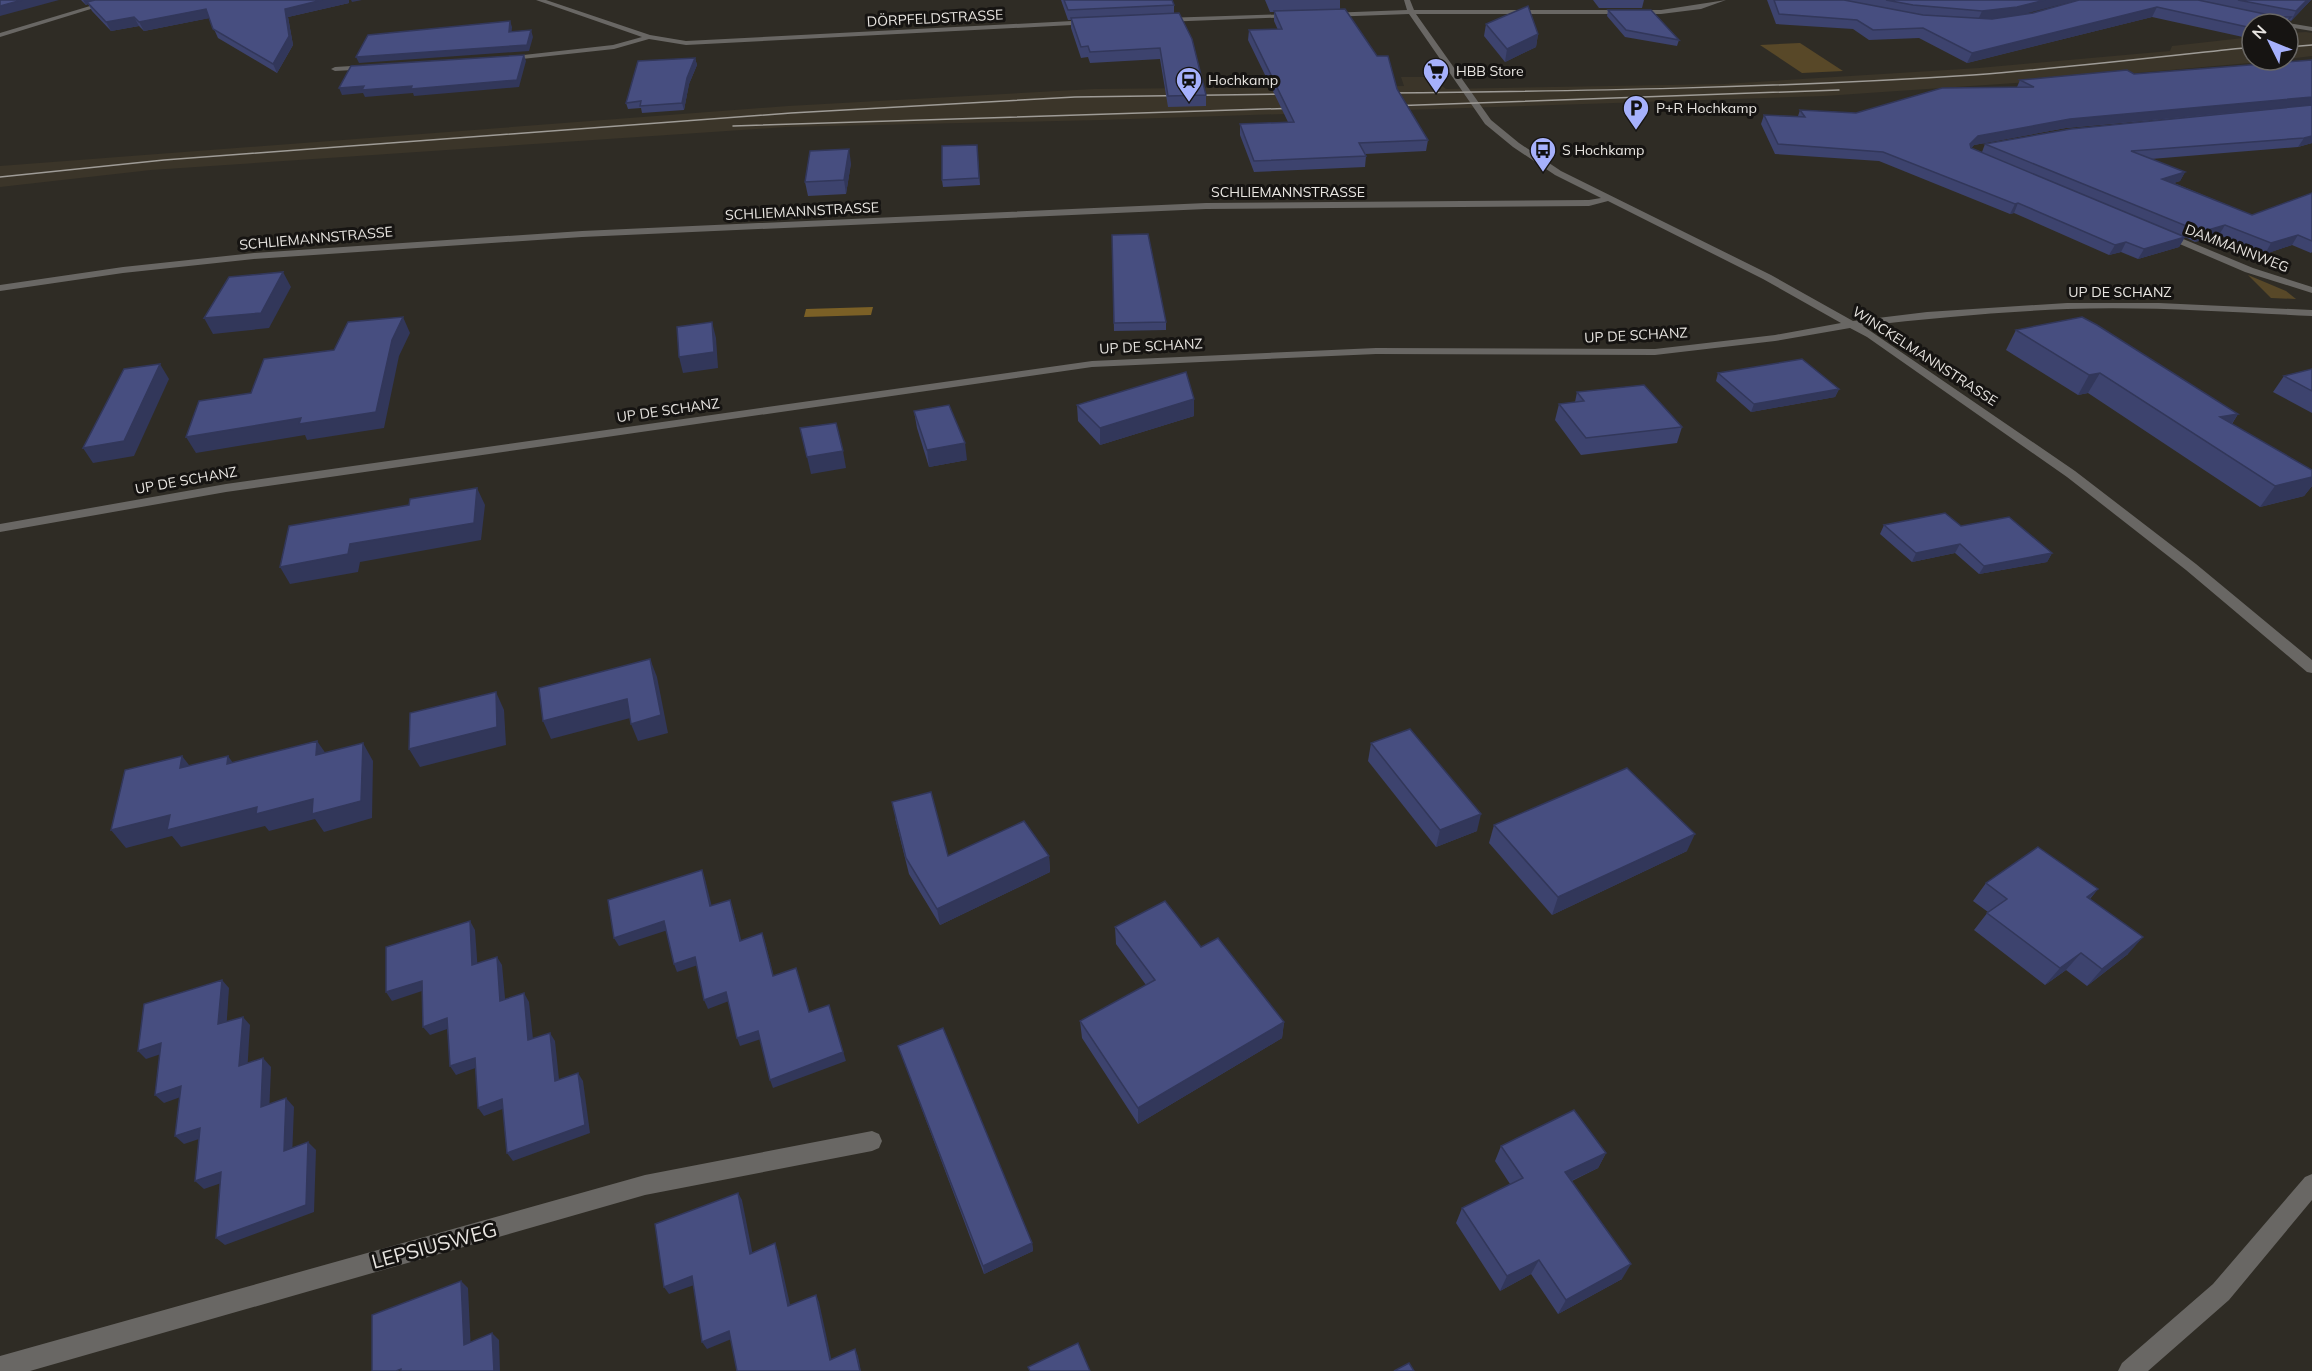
<svg xmlns="http://www.w3.org/2000/svg" width="2312" height="1371" viewBox="0 0 2312 1371" font-family="Mulish,sans-serif">
<style>
.built{fill:#3b3529}
.green{fill:#584828}
.water{fill:#7b6026}
.lines{fill:none;stroke-linecap:round;stroke-linejoin:round}
.minor{fill:#696764;fill-rule:evenodd}
.tram{stroke:#9f9c97;stroke-width:1.5}
.wall{fill:#3d436e;fill-rule:evenodd}
.shaded-wall{fill:#32375a}
.building{fill:#474e80;stroke:#32375a;stroke-width:1.5}
.labels{text-anchor:middle;dominant-baseline:central;stroke-width:6;stroke-linejoin:round;paint-order:stroke}
.far-street-label{font-size:14px;fill:#e8e5e1;stroke:#161412}
.far-poi-label{font-size:14px;fill:#e8e5e1;stroke:#161412;text-anchor:start}
.near-street-label{font-size:20px;fill:#e8e5e1;stroke:#161412}
</style>
<rect width="100%" height="100%" fill="#2f2c25"/>
<g class="built">
<polygon points="2306,32 2312,33 2312,56 2288,59 2288,33"/>
<polygon points="2252,37 2252,60 2283,60 2046,81 1824,96 1101,120 786,127 151,170 0,187 0,166 788,106 1094,89 1404,86 1401,77 1431,77 1446,89 1724,84 1979,68 2170,51 2172,46"/>
</g>
<g class="green">
<polygon points="1800,43 1843,71 1802,73 1760,45"/>
<polygon points="2248,275 2286,291 2296,299 2271,298"/>
</g>
<polygon class="water" points="873,307 871,315 804,317 806,309"/>
<g class="lines">
<g class="minor">
<polygon points="110,0 120,0 0,37 0,33"/>
<polygon points="536,0 546,0 650,35 686,41 1091,20 1095,22 1091,24 686,45 649,39 614,49 503,61 506,57 613,45 642,37"/>
<path d="M1404,0H1410L1414,10H1661L1726,0L1701,9L1661,14H1416L1491,120L1519,143L1561,171L1771,275L1853,321L1927,312L2067,303H2159L2312,310V316C2230,312 2148,306 2067,309C1998,312 1930,318 1863,326L2075,471L2196,564L2312,660V673L2307,672L2186,570L2067,477L1867,337L1850,328L1775,341L1655,355L1376,354L1092,367L226,492L0,532V524L226,484L1092,361L1376,348L1655,349L1775,335L1841,323L1763,279L1608,201L1589,206L1206,209L582,237L254,259L123,273L0,291V285L123,267L254,253L582,231L1206,203L1589,200L1601,198L1555,175L1513,147L1485,124L1409,14L1328,17L1325,15L1328,13L1407,10Z"/>
<polygon points="1292,14 1294,17 1163,22 1160,20 1163,18"/>
<polygon points="2288,23 2312,27 2312,31 2288,27 2288,24 2285,24"/>
<polygon points="368,65 372,67 371,69 335,71 331,69 335,67"/>
<polygon points="2164,231 2253,268 2312,287 2312,293 2245,272 2161,236 2161,232"/>
<polygon points="872,1131 879,1134 882,1141 879,1148 872,1151 645,1195 30,1371 0,1371 0,1356 645,1175"/>
<polygon points="2312,1174 2312,1200 2229,1300 2148,1371 2118,1371 2122,1363 2213,1284 2305,1177"/>
</g>
<g class="tram">
<polyline points="2288,47 2312,45"/>
<path d="M1384,93C1580,91 1777,88 1973,75C2066,68 2159,57 2252,47"/>
<polyline points="1389,106 1839,90"/>
<polyline points="733,126 1299,108"/>
<polyline points="0,177 164,160 791,113 1075,97 1291,94"/>
</g>
</g>
<g class="wall">
<polygon points="81,0 349,0 349,3 288,17 293,45 277,73 218,38 209,18 144,31 139,26 111,31 92,11 88,4 86,5"/>
<polygon points="1061,0 1172,0 1174,5 1174,13 1206,95 1206,106 1168,107 1160,59 1090,63 1088,57 1081,58 1071,28 1071,20 1068,20"/>
<polygon points="1265,0 1340,0 1340,9 1397,89 1428,140 1426,151 1365,154 1366,156 1365,167 1254,172 1240,135 1240,124 1288,122 1248,40 1249,30 1278,30 1274,21 1274,12 1270,12"/>
<polygon points="1593,0 1644,0 1642,8 1599,8"/>
<path d="M1767,0H2311L2291,21L2289,20L2286,24H2252V39L2152,17L1967,63L1919,38L1869,40L1853,29L1776,24ZM2075,0H2078L2033,13L2022,14Z"/>
<polygon points="1608,10 1679,40 1677,46 1625,37 1607,16"/>
<polygon points="1486,24 1538,34 1536,47 1505,62 1484,36"/>
<polygon points="695,58 697,65 689,84 684,110 642,113 641,108 628,109 626,103"/>
<path d="M2312,60V143L2298,147L2151,159L2185,172L2180,181L2174,183L2252,215L2312,193V252L2311,253L2292,245L2265,254L2219,235L2195,242L2185,237L2179,247L2138,259L2121,252L2109,255L2014,213L2010,214L1879,161L1775,154L1761,124L1764,115L1798,116L1800,110L1856,113L2017,87L2020,80L2134,74ZM2245,112L1985,144L1982,152L1971,148L1974,145L2066,128Z"/>
<polygon points="977,145 980,185 943,187 942,180"/>
<polygon points="851,163 846,194 808,196 805,182"/>
<polygon points="1112,235 1166,322 1166,330 1114,331"/>
<polygon points="2016,330 2238,414 2232,424 2312,470 2312,486 2304,496 2260,507 2088,393 2078,395 2006,350"/>
<polygon points="2312,369 2312,413 2273,392 2284,376"/>
<polygon points="1718,373 1839,389 1835,397 1751,412 1716,381"/>
<polygon points="1577,392 1682,427 1677,443 1581,455 1555,420 1559,404 1575,402"/>
<polygon points="1194,399 1194,416 1100,445 1078,421 1077,405"/>
<polygon points="914,411 967,460 929,467 917,428"/>
<polygon points="1884,525 1961,526 2052,553 2047,562 1979,574 1955,553 1912,562 1880,534"/>
<polygon points="1371,743 1477,831 1436,847 1368,761"/>
<polygon points="895,818 948,856 1049,856 1050,872 940,925 909,874"/>
<polygon points="1494,825 1687,851 1552,915 1489,843"/>
<polygon points="1986,883 2098,889 2090,899 2128,954 2087,986 2066,970 2045,985 1974,930 1988,912 1973,901"/>
<polygon points="1115,927 1201,947 1284,1022 1282,1038 1138,1124 1082,1038 1080,1021 1146,985 1116,944"/>
<polygon points="898,1046 1032,1243 1033,1251 984,1274 901,1054"/>
<polygon points="1501,1146 1606,1153 1598,1168 1572,1181 1622,1279 1558,1314 1531,1274 1500,1291 1456,1223 1462,1208 1510,1184 1495,1161"/>
</g>
<g class="shaded-wall">
<polygon points="22,0 59,0 0,16 0,6"/>
<polygon points="83,0 102,0 87,2 88,4 86,5"/>
<polygon points="322,0 349,0 349,3 288,17 293,45 277,73 273,64 285,9"/>
<polygon points="351,0 362,0 352,2"/>
<polygon points="2045,0 2079,0 2013,17 1978,20 1982,11"/>
<polygon points="2307,0 2311,0 2291,21 2296,11"/>
<polygon points="2157,7 2152,17 1967,63 1972,53"/>
<polygon points="206,9 210,18 144,31 139,22"/>
<polygon points="134,17 139,26 111,31 106,22"/>
<polygon points="510,21 512,27 511,39 509,32"/>
<polygon points="531,30 533,37 529,51 359,63 356,57"/>
<polygon points="1538,34 1536,47 1505,62 1507,49"/>
<polygon points="524,55 526,61 519,87 414,96 413,93 365,97 363,93 342,95 339,88 364,86 412,86"/>
<polygon points="695,58 697,65 689,84 684,110 682,103 687,78"/>
<polygon points="2312,97 2312,105 2066,128 1974,145 1966,154 1970,144 1978,136 2070,119"/>
<polygon points="2312,136 2312,143 2298,147 2304,138"/>
<polygon points="849,149 851,163 846,194 844,180"/>
<polygon points="2185,172 2180,181 2157,188 2162,179"/>
<polygon points="2018,203 2014,213 2010,214 2015,204"/>
<polygon points="2225,225 2219,235 2195,242 2201,232"/>
<polygon points="2298,235 2292,245 2265,254 2271,243"/>
<polygon points="2185,237 2179,247 2138,259 2144,249"/>
<polygon points="2126,242 2121,252 2109,255 2115,245"/>
<polygon points="283,272 291,287 269,328 213,334 204,318"/>
<polygon points="403,317 410,333 399,356 384,428 307,440 305,435 196,453 186,437 392,340"/>
<polygon points="712,322 716,338 718,368 683,373 679,357"/>
<polygon points="160,364 169,379 134,456 93,463 83,448"/>
<polygon points="2100,373 2088,393 2078,395 2089,375"/>
<polygon points="1839,389 1835,397 1751,412 1754,404"/>
<polygon points="1194,399 1194,416 1100,445 1100,428"/>
<polygon points="2238,414 2225,434 2220,417"/>
<polygon points="965,443 967,460 929,467 927,450"/>
<polygon points="843,451 846,468 811,474 807,457"/>
<polygon points="2312,477 2312,486 2304,496 2260,507 2275,486"/>
<polygon points="477,488 485,505 481,540 360,562 358,572 290,584 280,567 350,544"/>
<polygon points="1960,544 1955,553 1912,562 1916,553"/>
<polygon points="2052,553 2047,562 1979,574 1984,566"/>
<polygon points="650,659 657,677 668,733 638,741 631,724"/>
<polygon points="496,692 504,710 506,745 420,767 409,749"/>
<polygon points="627,699 634,717 551,739 543,721"/>
<polygon points="317,741 329,758 316,755"/>
<polygon points="363,743 373,761 372,818 324,832 315,819 269,831 265,826 181,847 172,836 126,848 111,830"/>
<polygon points="182,756 196,774 180,768"/>
<polygon points="228,756 241,774 227,764"/>
<polygon points="1481,814 1477,831 1436,847 1440,830"/>
<polygon points="1695,834 1687,851 1552,915 1558,897"/>
<polygon points="1049,856 1050,872 940,925 937,909"/>
<polygon points="702,870 705,879 714,915 710,906"/>
<polygon points="2098,889 2083,906 2087,897"/>
<polygon points="730,900 733,909 744,950 740,941"/>
<polygon points="470,921 475,930 478,973 472,965"/>
<polygon points="664,921 668,930 619,946 614,938"/>
<polygon points="762,933 765,942 776,985 773,976"/>
<polygon points="2143,937 2128,954 2087,986 2102,969"/>
<polygon points="2081,953 2066,970 2045,985 2060,968"/>
<polygon points="497,957 502,965 506,1009 500,1001"/>
<polygon points="695,957 698,965 677,972 674,964"/>
<polygon points="222,980 229,988 226,1033 218,1024"/>
<polygon points="422,981 428,989 392,1001 386,992"/>
<polygon points="726,992 729,1001 708,1009 704,1000"/>
<polygon points="524,993 529,1002 534,1048 528,1040"/>
<polygon points="829,1005 846,1061 773,1088 770,1080"/>
<polygon points="243,1017 250,1025 247,1074 239,1066"/>
<polygon points="447,1018 453,1027 430,1035 423,1027"/>
<polygon points="1284,1022 1282,1038 1138,1124 1138,1108"/>
<polygon points="758,1031 761,1039 740,1046 737,1038"/>
<polygon points="550,1033 555,1041 560,1089 555,1081"/>
<polygon points="161,1043 170,1051 146,1059 138,1051"/>
<polygon points="263,1058 271,1067 269,1115 261,1107"/>
<polygon points="475,1058 481,1066 456,1075 450,1066"/>
<polygon points="578,1073 583,1081 590,1133 513,1161 507,1153"/>
<polygon points="181,1086 189,1094 164,1103 155,1095"/>
<polygon points="286,1098 294,1107 292,1158 284,1151"/>
<polygon points="502,1099 508,1107 484,1116 478,1108"/>
<polygon points="200,1128 208,1136 184,1144 175,1136"/>
<polygon points="308,1142 316,1150 314,1212 225,1245 216,1238"/>
<polygon points="1606,1153 1598,1168 1558,1187 1565,1172"/>
<polygon points="221,1172 230,1180 204,1189 195,1181"/>
<polygon points="738,1193 742,1200 754,1261 750,1254"/>
<polygon points="775,1243 778,1251 792,1313 788,1306"/>
<polygon points="1032,1243 1033,1251 984,1274 983,1266"/>
<polygon points="1539,1260 1531,1274 1500,1291 1507,1276"/>
<polygon points="1631,1264 1622,1279 1558,1314 1566,1300"/>
<polygon points="692,1276 697,1284 669,1294 664,1287"/>
<polygon points="461,1281 468,1288 471,1352 464,1345"/>
<polygon points="816,1295 819,1302 833,1367 830,1360"/>
<polygon points="729,1331 734,1338 707,1349 702,1342"/>
<polygon points="492,1333 499,1340 500,1371 494,1371"/>
<polygon points="855,1349 858,1356 861,1371 860,1371"/>
</g>
<g class="building">
<polygon points="0,0 22,0 0,6"/>
<polygon points="95,0 322,0 285,9 289,36 273,64 213,29 206,9 139,22 134,17 106,22 87,2"/>
<polygon points="1064,0 1172,0 1174,5 1068,10"/>
<polygon points="1774,0 1844,0 1923,15 1992,19 2033,13 2079,0 2198,0 2279,17 2291,17 2283,24 2252,24 2252,28 2157,7 1972,53 1923,28 1873,30 1857,20 1779,14"/>
<polygon points="1886,0 2045,0 2017,7 1982,11 1913,5"/>
<polygon points="2238,0 2307,0 2296,11"/>
<polygon points="1528,6 1538,34 1507,49 1486,24"/>
<polygon points="1345,9 1377,56 1388,56 1397,89 1428,140 1359,143 1366,156 1254,161 1240,124 1294,122 1249,30 1282,29 1274,11"/>
<polygon points="1608,10 1651,10 1679,40 1626,30"/>
<polygon points="1179,13 1192,39 1206,95 1168,96 1160,48 1090,52 1088,46 1081,47 1071,18"/>
<polygon points="510,21 509,32 531,30 527,45 356,57 368,35"/>
<polygon points="524,55 517,80 411,89 412,86 362,90 364,86 339,88 351,66"/>
<polygon points="695,58 687,78 682,103 640,106 641,101 626,103 638,61"/>
<polygon points="2312,60 2312,97 2070,119 1978,136 1970,144 1971,148 2185,237 2144,249 2126,242 2115,245 2018,203 2015,204 1883,152 1778,144 1764,115 1805,117 1800,110 1856,113 1942,88 2034,87 2020,80 2127,70 2134,74"/>
<polygon points="2312,105 2312,136 2304,138 2131,151 2185,172 2162,179 2252,215 2312,193 2312,241 2298,235 2271,243 2225,225 2201,232 1985,144 2071,129"/>
<polygon points="977,145 979,178 942,180 942,146"/>
<polygon points="849,149 844,180 805,182 810,151"/>
<polygon points="1148,234 1166,322 1114,323 1112,235"/>
<polygon points="283,272 261,313 204,318 229,277"/>
<polygon points="403,317 392,340 376,412 299,424 301,418 186,437 199,401 251,393 264,359 334,350 348,322"/>
<polygon points="2082,317 2097,325 2238,414 2220,417 2312,470 2312,477 2275,486 2100,373 2089,375 2016,330"/>
<polygon points="712,322 714,352 679,357 677,327"/>
<polygon points="1802,359 1839,389 1754,404 1718,373"/>
<polygon points="160,364 124,441 83,448 124,369"/>
<polygon points="2312,369 2312,391 2284,376"/>
<polygon points="1186,372 1194,399 1100,428 1077,405"/>
<polygon points="1644,385 1682,427 1586,438 1559,404 1584,401 1577,392"/>
<polygon points="949,405 965,443 927,450 914,411"/>
<polygon points="836,423 843,451 807,457 800,428"/>
<polygon points="477,488 474,523 350,544 348,554 280,567 289,526 409,505 410,499"/>
<polygon points="1945,513 1961,526 2009,517 2052,553 1984,566 1960,544 1916,553 1884,525"/>
<polygon points="650,659 661,715 631,724 627,699 543,721 539,688"/>
<polygon points="496,692 497,727 409,749 410,713"/>
<polygon points="1410,729 1481,814 1440,830 1371,743"/>
<polygon points="317,741 316,755 363,743 361,801 312,814 313,799 256,814 257,807 167,830 170,815 111,830 125,770 182,756 180,768 228,756 227,764"/>
<polygon points="1627,768 1695,834 1558,897 1494,825"/>
<polygon points="931,792 948,856 1024,821 1049,856 937,909 906,858 892,802"/>
<polygon points="2038,847 2098,889 2087,897 2143,937 2102,969 2081,953 2060,968 1987,913 2007,899 1986,883"/>
<polygon points="702,870 710,906 730,900 740,941 762,933 773,976 796,968 809,1012 829,1005 843,1052 770,1080 758,1031 737,1038 726,992 704,1000 695,957 674,964 664,921 614,938 608,900"/>
<polygon points="1165,901 1201,947 1218,938 1284,1022 1138,1108 1080,1021 1155,980 1115,927"/>
<polygon points="470,921 472,965 497,957 500,1001 524,993 528,1040 550,1033 555,1081 578,1073 585,1125 507,1153 502,1099 478,1108 475,1058 450,1066 447,1018 423,1027 422,981 386,992 386,947"/>
<polygon points="222,980 218,1024 243,1017 239,1066 263,1058 261,1107 286,1098 284,1151 308,1142 306,1205 216,1238 221,1172 195,1181 200,1128 175,1136 181,1086 155,1095 161,1043 138,1051 144,1004"/>
<polygon points="943,1028 1032,1243 983,1266 898,1046"/>
<polygon points="1574,1110 1606,1153 1565,1172 1631,1264 1566,1300 1539,1260 1507,1276 1462,1208 1523,1178 1501,1146"/>
<polygon points="738,1193 750,1254 775,1243 788,1306 816,1295 830,1360 855,1349 860,1371 737,1371 729,1331 702,1342 692,1276 664,1287 655,1224"/>
<polygon points="461,1281 464,1345 492,1333 494,1371 401,1371 401,1369 396,1371 372,1371 372,1315"/>
<polygon points="1078,1343 1090,1371 1030,1371 1028,1367"/>
<polygon points="1409,1363 1414,1371 1394,1371"/>
</g>
<defs>
<g id="supermarket-pin" transform="scale(1.35)"><path d="M0 17L-7.5 6A9.5 9.5 0 1 1 7.5 6Z" fill="#a6b1fc" stroke="#161412"/><path d="M-6-5.5h2.5l.6 2H6L4.5 2H-2.5L-4.4-4H-6ZM-1.5 3.2a1.3 1.3 0 1 0 .1 0ZM3 3.2a1.3 1.3 0 1 0 .1 0Z" fill="#111"/></g>
<g id="station-pin" transform="scale(1.35)"><path d="M0 17L-7.5 6A9.5 9.5 0 1 1 7.5 6Z" fill="#a6b1fc" stroke="#161412"/><path d="M-3-6H3Q5-6 5-4V2Q5 4 3 4L4.5 6H3L1.5 4h-3L-3 6H-4.5L-3 4Q-5 4-5 2V-4Q-5-6-3-6ZM-3.5-4v3h7v-3ZM-3.5 1v1.5H-2V1ZM2 1v1.5H3.5V1Z" fill="#111"/></g>
<g id="parking-pin" transform="scale(1.35)"><path d="M0 17L-7.5 6A9.5 9.5 0 1 1 7.5 6Z" fill="#a6b1fc" stroke="#161412"/><path d="M-3.5-5.5H1a3.5 3.5 0 0 1 0 7H-1V5.5H-3.5ZM-1-3.4V-.6H.8a1.4 1.4 0 0 0 0-2.8Z" fill="#111"/></g>
<g id="bus-pin" transform="scale(1.35)"><path d="M0 17L-7.5 6A9.5 9.5 0 1 1 7.5 6Z" fill="#a6b1fc" stroke="#161412"/><path d="M-5-6H5V4H4V6H2V4H-2V6H-4V4H-5ZM-3.5-4V0h7V-4ZM-3.5 1.2v1.5H-2V1.2ZM2 1.2v1.5H3.5V1.2Z" fill="#111"/></g>
</defs>
<g fill-rule="evenodd">
<use href="#supermarket-pin" x="1436" y="71"/>
<use href="#station-pin" x="1189" y="80"/>
<use href="#parking-pin" x="1636" y="108"/>
<use href="#bus-pin" x="1543" y="150"/>
</g>
<g class="labels">
<g class="far-street-label">
<text transform="translate(935 18) rotate(-3)">DÖRPFELDSTRASSE</text>
<text x="1288" y="192">SCHLIEMANNSTRASSE</text>
<text transform="translate(802 211) rotate(-3)">SCHLIEMANNSTRASSE</text>
<text transform="translate(316 238) rotate(-5)">SCHLIEMANNSTRASSE</text>
<text transform="translate(2237 248) rotate(21)">DAMMANNWEG</text>
<text x="2120" y="292">UP DE SCHANZ</text>
<text transform="translate(1636 335) rotate(-3)">UP DE SCHANZ</text>
<text transform="translate(1151 346) rotate(-3)">UP DE SCHANZ</text>
<text transform="translate(1925 356) rotate(33)">WINCKELMANNSTRASSE</text>
<text transform="translate(668 410) rotate(-8)">UP DE SCHANZ</text>
<text transform="translate(186 480) rotate(-10)">UP DE SCHANZ</text>
</g>
<g class="far-poi-label">
<text x="1456" y="71">HBB Store</text>
<text x="1208" y="80">Hochkamp</text>
<text x="1656" y="108">P+R Hochkamp</text>
<text x="1562" y="150">S Hochkamp</text>
</g>
<g class="near-street-label">
<text transform="translate(434 1245) rotate(-15)">LEPSIUSWEG</text>
</g>
</g>
<g transform="translate(2270 42) rotate(313)"><circle r="28" fill="#161412" stroke="#6a6865" stroke-width="1.5"/>
<path d="M0-4.5L10 22L0 15L-10 22Z" fill="#a6b1fc"/>
<text y="-9" font-size="16" font-weight="bold" text-anchor="middle" fill="#e8e5e1">N</text>
</g>
</svg>
